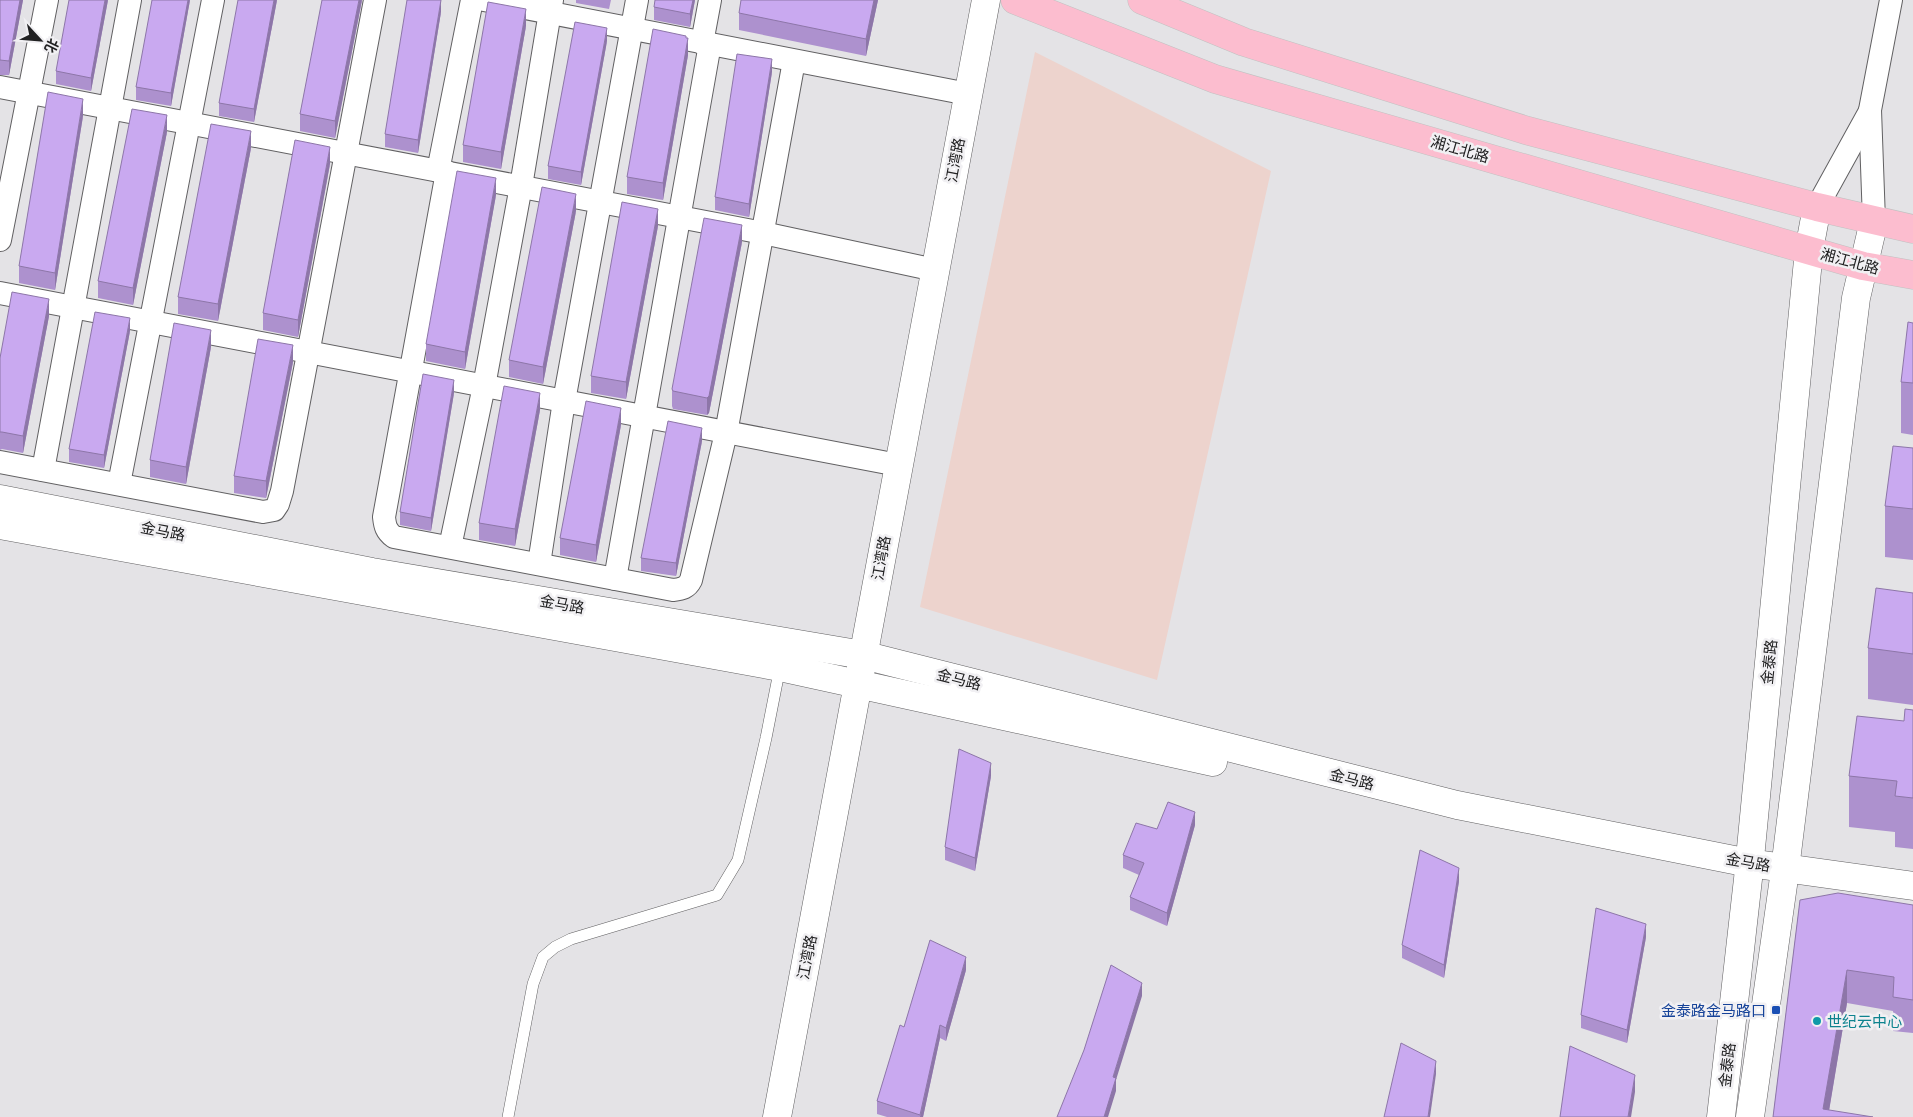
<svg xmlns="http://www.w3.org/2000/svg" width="1913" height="1117" viewBox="0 0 1913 1117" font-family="Mulish,'Noto Sans SC',sans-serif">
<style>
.education{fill:#edd3cd}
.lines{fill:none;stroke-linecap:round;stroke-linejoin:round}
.service-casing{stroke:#616062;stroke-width:12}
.minor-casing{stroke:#616062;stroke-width:24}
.tertiary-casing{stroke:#616062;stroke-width:29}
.secondary-casing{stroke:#616062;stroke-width:29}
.primary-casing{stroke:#c1c1c1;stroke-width:29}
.service{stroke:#fff;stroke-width:11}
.minor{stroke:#fff;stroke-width:22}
.tertiary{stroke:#fff;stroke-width:28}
.secondary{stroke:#fff;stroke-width:28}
.primary{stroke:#fcbdcf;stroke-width:28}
.wall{fill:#ad91ce}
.shaded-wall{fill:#8d76a8}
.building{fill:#c9a9f0;stroke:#8d76a8}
.transit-dot{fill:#1a4fb4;stroke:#f1f0f3;stroke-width:2}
.culture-dot{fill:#0f9aa8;stroke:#f1f0f3;stroke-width:2}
.labels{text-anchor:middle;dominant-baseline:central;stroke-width:5;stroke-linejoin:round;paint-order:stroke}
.street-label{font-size:15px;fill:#212122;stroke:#f1f0f3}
.transit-label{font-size:15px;fill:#164399;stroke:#f1f0f3;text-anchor:end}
.culture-label{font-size:15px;fill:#0d838f;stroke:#f1f0f3;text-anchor:start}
</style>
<rect width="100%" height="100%" fill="#e4e3e6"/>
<polygon class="education" points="1035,52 1271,171 1157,680 920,607"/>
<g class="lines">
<g class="service-casing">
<polyline id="service" points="508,1117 533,984 543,957 555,947 571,939 717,895 738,860 766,738 780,667"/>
</g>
<g class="minor-casing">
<g id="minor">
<polyline points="484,0 968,94"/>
<polyline points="702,43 710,0"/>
<polyline points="0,87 763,233 935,270"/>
<polyline points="438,171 472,0"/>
<path d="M447,172L384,517C385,526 386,531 394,537L673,590C682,589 687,588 691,580L726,433L794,61"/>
<polyline points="1817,207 1870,111"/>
<polyline points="1874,221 1870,110 1891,0"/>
<polyline points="0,240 47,0"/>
<polyline points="0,293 898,465"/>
<polyline points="0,462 263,512 274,510 278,504 282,491 375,0"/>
<polyline points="43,470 130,0"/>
<polyline points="119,484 213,0"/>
<polyline points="450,547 484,386 521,186 552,0"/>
<polyline points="539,564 564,401 637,0"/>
<polyline points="615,579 710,44"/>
</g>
</g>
<g class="tertiary-casing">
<g id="tertiary">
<polyline points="0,499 372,572 863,655 1457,805 1749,863 1913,886"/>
<polyline points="0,525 780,667 1213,762"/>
<polyline points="1721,1117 1748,879 1809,250 1817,207"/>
<polyline points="1750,1117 1783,885 1856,298 1874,221"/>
</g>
</g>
<g class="secondary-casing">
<polyline id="secondary" points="777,1117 986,0"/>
</g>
<g class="primary-casing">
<g id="primary">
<polyline points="1015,0 1215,79 1863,266 1913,275"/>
<polyline points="1142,0 1244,42 1525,130 1817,207 1913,229"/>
</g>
</g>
<use href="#service" class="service"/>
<use href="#minor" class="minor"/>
<use href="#tertiary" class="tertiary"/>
<use href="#secondary" class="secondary"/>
<use href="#primary" class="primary"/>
</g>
<g class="wall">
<polygon points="0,0 23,0 9,75 0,75"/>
<polygon points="108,0 91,91 56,84 56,71"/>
<polygon points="190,0 171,106 136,100 136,87"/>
<polygon points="277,0 254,122 219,116 219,103"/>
<polygon points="362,0 335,138 300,131 300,114"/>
<polygon points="576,0 611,0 609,9 576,3"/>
<polygon points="695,0 690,27 654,20 654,7"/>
<polygon points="878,0 866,56 739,30 739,13"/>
<polygon points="441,12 418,153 385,147 385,134"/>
<polygon points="526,26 501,169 463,162 463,145"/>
<polygon points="686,38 688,55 663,200 627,194 627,177"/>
<polygon points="607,41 581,185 548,179 548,166"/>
<polygon points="772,72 749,217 715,210 715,197"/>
<polygon points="83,116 55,290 19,283 19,266"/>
<polygon points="167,132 133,305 98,298 98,281"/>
<polygon points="251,148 218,321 178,314 178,297"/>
<polygon points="330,164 298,337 263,330 263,313"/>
<polygon points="496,195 465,369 426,361 426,344"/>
<polygon points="576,211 543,384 509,377 509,360"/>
<polygon points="658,226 626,399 591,393 591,376"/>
<polygon points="742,242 709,413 707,415 673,409 672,406 672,389"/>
<polygon points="49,316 23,453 2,449 0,450 0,358"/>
<polygon points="1913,323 1913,435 1901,433 1901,382"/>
<polygon points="130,331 104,468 69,462 69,449"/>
<polygon points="211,347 186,484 150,477 150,460"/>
<polygon points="293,362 266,498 234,493 234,476"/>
<polygon points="454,393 431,531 400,525 400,512"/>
<polygon points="540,410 515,546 479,540 479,523"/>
<polygon points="621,425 596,562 560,555 560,538"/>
<polygon points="702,441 676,576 641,571 641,558"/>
<polygon points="1913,448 1913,560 1885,557 1885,506"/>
<polygon points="1913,593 1913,705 1868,699 1868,648"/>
<polygon points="1913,710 1913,849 1895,847 1895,832 1849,827 1849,776 1904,721"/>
<polygon points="991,776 975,871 945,860 945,847"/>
<polygon points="1195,825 1167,926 1130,910 1130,897 1139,875 1123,868 1123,855 1157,829"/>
<polygon points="1459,881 1444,978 1402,958 1402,945"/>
<polygon points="1800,900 1913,905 1913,1033 1893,1031 1893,1011 1847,1003 1829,1110 1773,1117"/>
<polygon points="1646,937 1627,1043 1581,1028 1581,1015"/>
<polygon points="966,970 946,1041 940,1038 923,1117 887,1117 877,1114 877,1101 904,1027"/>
</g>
<g class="shaded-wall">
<polygon points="20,0 23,0 9,75 9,61"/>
<polygon points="105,0 108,0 91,91 91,78"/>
<polygon points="188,0 190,0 171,106 171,93"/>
<polygon points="274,0 277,0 254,122 254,109"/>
<polygon points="359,0 362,0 335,138 335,121"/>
<polygon points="441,0 441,12 418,153 418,140"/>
<polygon points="693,0 695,0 690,27 690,14"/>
<polygon points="874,0 878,0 866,56 866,39"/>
<polygon points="526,9 526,26 501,169 501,152"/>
<polygon points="607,28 607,41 581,185 581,172"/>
<polygon points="688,38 688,55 663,200 663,183"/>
<polygon points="772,59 772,72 749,217 749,204"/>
<polygon points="83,99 83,116 55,290 55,273"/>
<polygon points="167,115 167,132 133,305 133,288"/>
<polygon points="251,131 251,148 218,321 218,304"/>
<polygon points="330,147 330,164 298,337 298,320"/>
<polygon points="496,178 496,195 465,369 465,352"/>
<polygon points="576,194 576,211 543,384 543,367"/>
<polygon points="658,209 658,226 626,399 626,382"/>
<polygon points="742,225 742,242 709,413 707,415 707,398"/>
<polygon points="49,299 49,316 23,453 23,436"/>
<polygon points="130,318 130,331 104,468 104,455"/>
<polygon points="211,330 211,347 186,484 186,467"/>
<polygon points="293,345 293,362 266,498 266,481"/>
<polygon points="454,380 454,393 431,531 431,518"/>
<polygon points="540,393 540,410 515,546 515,529"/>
<polygon points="621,408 621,425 596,562 596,545"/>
<polygon points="702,428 702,441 676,576 676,563"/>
<polygon points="991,763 991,776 975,871 975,858"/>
<polygon points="1195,812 1195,825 1167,926 1167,913"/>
<polygon points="1459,868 1459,881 1444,978 1444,965"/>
<polygon points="1646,924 1646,937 1627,1043 1627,1030"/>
<polygon points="966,957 966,970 946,1041 946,1028"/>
<polygon points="1847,970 1847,1003 1828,1117 1823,1109"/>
<polygon points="1142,983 1142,996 1116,1080 1116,1091 1108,1117 1104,1117 1113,1077"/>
<polygon points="940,1025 940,1038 923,1117 920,1117"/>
<polygon points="1436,1061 1436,1074 1430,1117 1428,1117"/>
<polygon points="1635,1075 1635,1092 1631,1117 1628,1117"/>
</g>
<g class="building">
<polygon points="0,0 20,0 9,61 0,60"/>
<polygon points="69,0 105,0 91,78 56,71"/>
<polygon points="152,0 188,0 171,93 136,87"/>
<polygon points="238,0 274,0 254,109 219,103"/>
<polygon points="322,0 359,0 335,121 300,114"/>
<polygon points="407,0 441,0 418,140 385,134"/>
<polygon points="655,0 693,0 690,14 654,7"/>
<polygon points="741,0 874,0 866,39 739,13"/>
<polygon points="488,2 526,9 501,152 463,145"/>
<polygon points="575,22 607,28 581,172 548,166"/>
<polygon points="653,29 686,36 686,38 688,38 663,183 627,177"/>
<polygon points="737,54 772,59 749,204 715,197"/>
<polygon points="48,92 83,99 55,273 19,266"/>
<polygon points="132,109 167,115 133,288 98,281"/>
<polygon points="211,124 251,131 218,304 178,297"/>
<polygon points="295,140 330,147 298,320 263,313"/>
<polygon points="457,171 496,178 465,352 426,344"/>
<polygon points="542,187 576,194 543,367 509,360"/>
<polygon points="622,202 658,209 626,382 591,376"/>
<polygon points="704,218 742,225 709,396 707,398 673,391 672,389"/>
<polygon points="12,292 49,299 23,436 2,432 0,432 0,358"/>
<polygon points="95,312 130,318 104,455 69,449"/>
<polygon points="1908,322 1913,323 1913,383 1901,382"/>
<polygon points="174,323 211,330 186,467 150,460"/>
<polygon points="258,339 293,345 266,481 234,476"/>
<polygon points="423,374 454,380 431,518 400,512"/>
<polygon points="504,386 540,393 515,529 479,523"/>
<polygon points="586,401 621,408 596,545 560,538"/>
<polygon points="668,421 702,428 676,563 641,558"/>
<polygon points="1893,446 1913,448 1913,509 1885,506"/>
<polygon points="1876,588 1913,593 1913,654 1868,648"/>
<polygon points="1905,709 1913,710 1913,798 1895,796 1897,781 1849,776 1857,716 1904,721"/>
<polygon points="959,749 991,763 975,858 945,847"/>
<polygon points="1168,802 1195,812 1167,913 1130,897 1144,863 1123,855 1136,823 1157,829"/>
<polygon points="1420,850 1459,868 1444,965 1402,945"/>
<polygon points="1838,893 1913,905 1913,1000 1893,997 1894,977 1847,970 1823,1109 1873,1117 1773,1117 1800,900"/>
<polygon points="1596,908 1646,924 1627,1030 1581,1015"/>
<polygon points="930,940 966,957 946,1028 940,1025 920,1115 877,1101 900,1025 904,1027"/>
<polygon points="1111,965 1142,983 1113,1077 1116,1078 1104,1117 1057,1117 1084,1050"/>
<polygon points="1401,1043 1436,1061 1428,1117 1384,1117"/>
<polygon points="1570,1046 1635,1075 1628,1117 1560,1117"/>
</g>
<rect class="transit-dot" x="1771" y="1005" width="10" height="10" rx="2.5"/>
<circle class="culture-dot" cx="1817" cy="1021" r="5"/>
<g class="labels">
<g class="street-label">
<text transform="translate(1460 149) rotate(16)">湘江北路</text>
<text transform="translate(955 160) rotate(-79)">江湾路</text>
<text transform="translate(1850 261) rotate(15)">湘江北路</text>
<text transform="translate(163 531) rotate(11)">金马路</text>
<text transform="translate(881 558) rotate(-80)">江湾路</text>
<text transform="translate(562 604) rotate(10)">金马路</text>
<text transform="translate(1769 662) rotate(-84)">金泰路</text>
<text transform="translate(959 679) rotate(14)">金马路</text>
<text transform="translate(1352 779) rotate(14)">金马路</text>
<text transform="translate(1748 862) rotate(10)">金马路</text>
<text transform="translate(807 957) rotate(-79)">江湾路</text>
<text transform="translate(1727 1065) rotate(-83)">金泰路</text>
</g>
<g class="transit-label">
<text x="1766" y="1010">金泰路金马路口</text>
</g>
<g class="culture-label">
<text x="1827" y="1021">世纪云中心</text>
</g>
</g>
<g transform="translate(40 40) rotate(116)" stroke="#f1f0f3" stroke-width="4" paint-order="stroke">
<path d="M0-4L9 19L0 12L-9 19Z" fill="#212122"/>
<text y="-8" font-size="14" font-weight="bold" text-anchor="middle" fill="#212122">北</text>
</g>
</svg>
